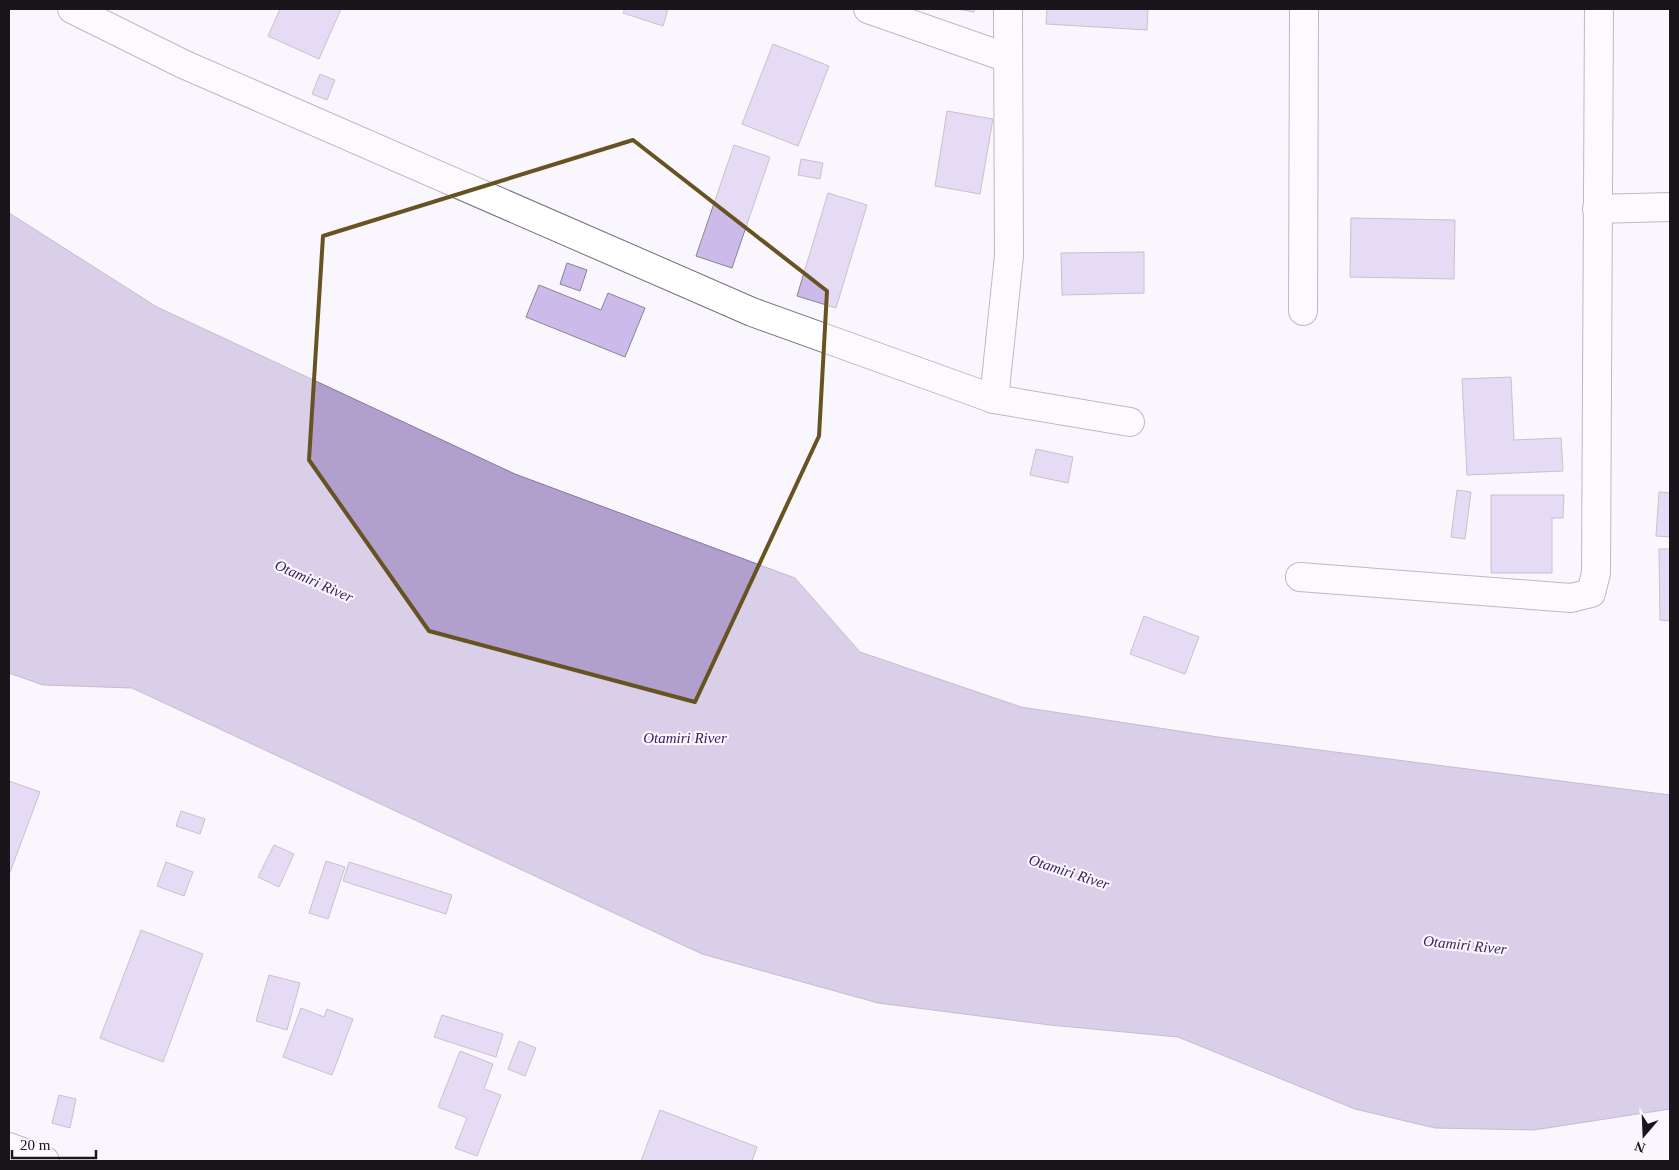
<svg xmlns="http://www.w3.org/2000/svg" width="1679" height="1170" viewBox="0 0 1679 1170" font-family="Georgia,serif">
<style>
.water{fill:#b1a0ce;stroke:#837798}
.building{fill:#ccbbea;stroke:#87838f}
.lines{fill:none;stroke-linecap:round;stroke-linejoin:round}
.minor-casing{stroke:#736f7b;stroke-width:30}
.minor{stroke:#fff;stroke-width:28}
.marked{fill:none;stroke:#675322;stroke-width:4;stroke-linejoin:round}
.labels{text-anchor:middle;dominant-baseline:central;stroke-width:4.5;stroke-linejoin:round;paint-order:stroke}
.water-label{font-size:15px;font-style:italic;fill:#3a2159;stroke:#f9f6fe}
</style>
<rect width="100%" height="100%" fill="#f9f6fe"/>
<polygon class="water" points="9,213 157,307 515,474 795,578 860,652 1021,707 1218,737 1670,795 1670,1109 1534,1130 1435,1128 1355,1109 1178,1037 1050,1025 878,1003 702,954 132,688 43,685 9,673"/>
<g class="building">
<polygon points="280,9 341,9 319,59 268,36"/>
<polygon points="625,9 668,9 663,26 623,13"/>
<polygon points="957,9 975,9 974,12"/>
<polygon points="1047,9 1148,9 1147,30 1046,24"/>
<polygon points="773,44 829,66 798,146 742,124"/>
<polygon points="320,74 335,80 327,100 312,94"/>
<polygon points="947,111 993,119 980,194 935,186"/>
<polygon points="734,145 770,157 732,268 696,256"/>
<polygon points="801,159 823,163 820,179 798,175"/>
<polygon points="828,193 867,205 836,308 797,296"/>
<polygon points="1351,218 1455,220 1454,279 1350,277"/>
<polygon points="1144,252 1144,293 1062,295 1061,253"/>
<polygon points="567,263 587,270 580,291 560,284"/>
<polygon points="539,285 601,310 608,293 645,308 625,357 526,317"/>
<polygon points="1511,377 1514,440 1561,438 1563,471 1467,475 1462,379"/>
<polygon points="1036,449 1073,457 1068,483 1030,475"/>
<polygon points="1457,490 1471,492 1465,539 1451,537"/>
<polygon points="1659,492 1670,493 1670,537 1656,536"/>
<polygon points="1491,495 1564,495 1563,518 1552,518 1552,573 1491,573"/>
<polygon points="1659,549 1670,549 1670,621 1660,620"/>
<polygon points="1144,616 1199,637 1185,674 1130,654"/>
<polygon points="9,781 40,792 9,875"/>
<polygon points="181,811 205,819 200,834 176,826"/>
<polygon points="274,845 294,854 279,887 258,877"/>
<polygon points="326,861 345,867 328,919 309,913"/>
<polygon points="166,862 193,872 184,896 157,886"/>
<polygon points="349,862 452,895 446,914 343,881"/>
<polygon points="141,930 203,954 163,1062 100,1038"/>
<polygon points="269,975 300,983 287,1030 256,1021"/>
<polygon points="301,1008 324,1017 327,1009 353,1019 332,1075 283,1057"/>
<polygon points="442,1015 503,1034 496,1057 434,1037"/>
<polygon points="519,1041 536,1048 525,1076 508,1069"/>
<polygon points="460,1051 493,1064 484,1089 501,1095 477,1156 455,1148 467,1118 438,1107"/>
<polygon points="59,1095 76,1099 70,1128 52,1123"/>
<polygon points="660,1110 757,1147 752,1161 641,1161"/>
</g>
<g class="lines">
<g class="minor-casing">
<g id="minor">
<polyline points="72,9 183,64 752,312 994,399 1130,422"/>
<polyline points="868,9 1008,58"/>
<polyline points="1597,209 1670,207"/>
<polyline points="1303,311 1304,9"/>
<polyline points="994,399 1009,256 1008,9"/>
<polyline points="1300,577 1571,598 1591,593 1596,573 1599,9"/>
<polyline points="9,1147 45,1161"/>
</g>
</g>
<use href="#minor" class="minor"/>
</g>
<path d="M0 0H1679V1170H0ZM633,140L827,291L819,436L695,702L429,631L309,460L323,236Z" fill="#f9f6fe" fill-opacity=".55" fill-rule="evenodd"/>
<path class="marked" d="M633,140L827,291L819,436L695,702L429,631L309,460L323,236Z"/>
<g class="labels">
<g class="water-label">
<text transform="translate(314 581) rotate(24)">Otamiri River</text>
<text x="685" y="738">Otamiri River</text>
<text transform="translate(1069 872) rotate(18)">Otamiri River</text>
<text transform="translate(1465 945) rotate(6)">Otamiri River</text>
</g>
</g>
<rect width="1679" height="1170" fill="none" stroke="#18161b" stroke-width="20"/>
<g transform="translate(1644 1135) rotate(199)" stroke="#f9f6fe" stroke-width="4" paint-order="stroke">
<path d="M0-4L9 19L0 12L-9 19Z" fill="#18161b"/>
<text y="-8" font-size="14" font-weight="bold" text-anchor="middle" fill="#18161b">N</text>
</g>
<path d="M12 1150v8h84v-8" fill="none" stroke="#18161b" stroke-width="2.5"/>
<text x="20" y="1150" font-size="15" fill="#18161b" stroke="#f9f6fe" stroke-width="4" paint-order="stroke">20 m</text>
</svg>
